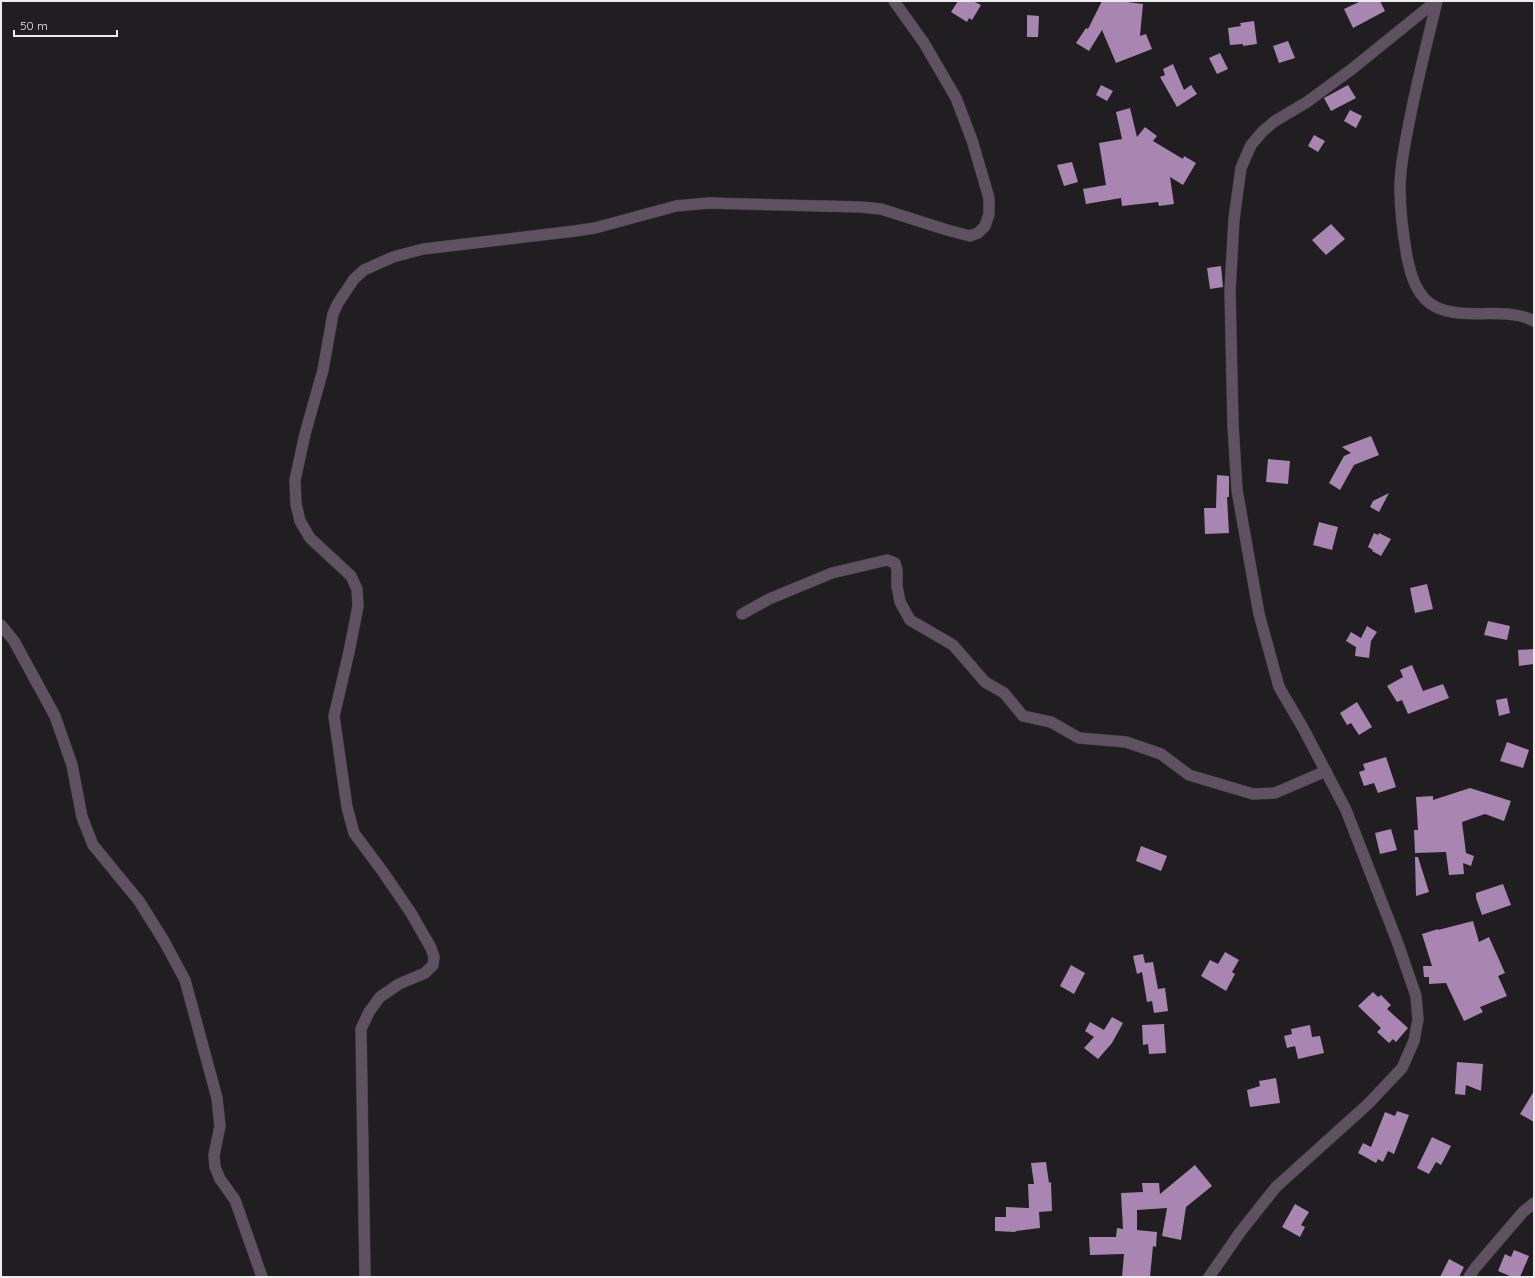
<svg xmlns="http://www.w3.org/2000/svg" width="1535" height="1278" viewBox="0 0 1535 1278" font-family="Quicksand,sans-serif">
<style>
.building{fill:#a985b1}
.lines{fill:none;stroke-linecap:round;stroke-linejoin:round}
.minor-casing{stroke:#3d3b3e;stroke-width:12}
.tertiary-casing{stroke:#3d3b3e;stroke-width:12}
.minor{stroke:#5f5162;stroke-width:11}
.tertiary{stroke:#5f5162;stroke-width:11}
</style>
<rect width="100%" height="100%" fill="#201e21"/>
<g class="building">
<polygon points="958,1 973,1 981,5 972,20 969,18 967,22 951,12"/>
<polygon points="1102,1 1127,1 1127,2 1143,4 1140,36 1146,34 1152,49 1116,63 1102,30 1089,51 1076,43 1086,28 1088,29"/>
<polygon points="1361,1 1380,1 1385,11 1353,28 1344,9"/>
<polygon points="1027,15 1039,16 1038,37 1027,37"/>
<polygon points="1254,21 1257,44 1243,46 1243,44 1230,45 1228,28 1241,26 1240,23"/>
<polygon points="1288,41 1295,58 1279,63 1273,46"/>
<polygon points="1220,53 1228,69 1217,74 1209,58"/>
<polygon points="1173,64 1184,90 1191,85 1197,94 1177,107 1160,77 1165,75 1163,69"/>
<polygon points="1101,85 1113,91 1107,101 1096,95"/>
<polygon points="1348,85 1356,98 1331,111 1324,98"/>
<polygon points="1130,108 1137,137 1145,127 1157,136 1153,141 1183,159 1184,156 1196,163 1183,185 1170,177 1174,204 1159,206 1158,202 1122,206 1121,198 1086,204 1083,189 1106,185 1099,143 1122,139 1116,112"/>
<polygon points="1350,110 1362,116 1356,128 1344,121"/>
<polygon points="1314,135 1325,141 1318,152 1308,146"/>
<polygon points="1072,162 1078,182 1064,186 1057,165"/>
<polygon points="1331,224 1345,239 1326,255 1312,240"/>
<polygon points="1221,266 1223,287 1210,289 1207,268"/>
<polygon points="1371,436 1379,455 1354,465 1340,490 1329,483 1344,456 1351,453 1342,447"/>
<polygon points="1268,459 1290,461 1288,484 1266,482"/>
<polygon points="1217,475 1229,476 1229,497 1227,497 1229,533 1205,534 1204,508 1216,508"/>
<polygon points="1389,493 1379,512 1370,507 1373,501"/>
<polygon points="1319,522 1338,527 1332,550 1313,545"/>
<polygon points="1374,533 1378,535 1379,533 1391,539 1381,556 1372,551 1373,550 1368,547"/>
<polygon points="1427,584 1433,609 1415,613 1410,588"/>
<polygon points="1488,621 1510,626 1507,640 1484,635"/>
<polygon points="1367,626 1377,632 1371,641 1369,658 1355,656 1356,647 1346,641 1351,632 1361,638"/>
<polygon points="1534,649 1534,664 1519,666 1518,650"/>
<polygon points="1412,665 1423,691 1443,684 1449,698 1408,714 1402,700 1397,702 1387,686 1403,677 1400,670"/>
<polygon points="1507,698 1510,713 1499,716 1496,700"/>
<polygon points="1357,702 1372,727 1359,735 1351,723 1347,725 1340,713"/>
<polygon points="1507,742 1529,750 1523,768 1500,761"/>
<polygon points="1386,757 1396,787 1378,793 1374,783 1364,786 1359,772 1365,770 1363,764"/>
<polygon points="1470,788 1511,801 1504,821 1485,814 1462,822 1466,853 1474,856 1471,866 1463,863 1464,874 1449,875 1446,852 1415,853 1414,830 1418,830 1416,797 1433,796 1433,800"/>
<polygon points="1391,829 1397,850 1380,854 1375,833"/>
<polygon points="1141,846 1167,856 1161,871 1136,861"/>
<polygon points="1415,857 1418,857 1429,892 1416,896"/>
<polygon points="1503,884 1511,905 1482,915 1476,898 1476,893"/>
<polygon points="1473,921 1479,942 1489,937 1505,973 1498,976 1507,996 1480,1007 1483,1012 1464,1021 1446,983 1429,984 1429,977 1424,977 1423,966 1432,966 1422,934 1438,929 1438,930"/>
<polygon points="1225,952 1239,960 1232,972 1235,974 1226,991 1201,976 1210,960 1218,964"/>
<polygon points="1143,954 1145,963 1153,962 1158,989 1165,988 1168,1011 1154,1013 1152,1001 1147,1002 1142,972 1137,974 1133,956"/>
<polygon points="1071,965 1085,973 1074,994 1060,986"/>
<polygon points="1373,992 1378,997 1381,995 1391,1005 1387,1009 1408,1028 1396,1042 1393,1039 1389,1043 1377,1032 1381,1028 1358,1006"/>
<polygon points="1112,1017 1123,1023 1112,1043 1098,1059 1084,1048 1094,1037 1085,1031 1090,1022 1104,1030"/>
<polygon points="1164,1024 1166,1053 1149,1054 1148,1044 1143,1045 1142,1025"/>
<polygon points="1310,1025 1312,1037 1320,1036 1324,1053 1298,1059 1295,1046 1287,1048 1284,1036 1292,1034 1291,1029"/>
<polygon points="1457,1062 1483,1064 1481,1091 1466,1085 1465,1095 1455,1094"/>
<polygon points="1276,1078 1280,1103 1250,1107 1247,1090 1260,1086 1259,1081"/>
<polygon points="1534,1091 1534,1122 1520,1114"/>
<polygon points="1397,1111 1409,1115 1394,1154 1388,1151 1383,1162 1378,1159 1376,1163 1358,1153 1363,1143 1371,1147 1385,1112 1395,1116"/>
<polygon points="1432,1137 1451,1146 1441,1165 1436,1162 1429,1174 1417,1168"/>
<polygon points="1046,1162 1049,1183 1051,1182 1052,1211 1039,1212 1040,1228 1016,1231 1015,1232 995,1231 995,1217 1006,1217 1006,1207 1029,1208 1028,1184 1034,1184 1031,1163"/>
<polygon points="1195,1165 1212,1186 1186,1207 1181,1240 1162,1236 1167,1208 1137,1210 1137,1230 1157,1232 1156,1247 1153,1246 1150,1277 1122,1277 1124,1254 1090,1255 1089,1237 1116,1237 1117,1228 1123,1229 1121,1193 1143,1192 1142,1183 1159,1183 1160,1194"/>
<polygon points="1295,1204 1309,1212 1301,1225 1305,1227 1300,1237 1282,1227"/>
<polygon points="1514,1250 1529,1256 1520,1277 1512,1277 1498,1271 1505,1254 1511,1257"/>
<polygon points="1449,1259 1464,1267 1459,1277 1440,1277"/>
</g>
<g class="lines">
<g class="minor-casing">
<g id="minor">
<path d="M1437,1C1427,43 1416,85 1408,128C1404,148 1400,167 1400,188C1400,211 1403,234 1407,257C1411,276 1417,298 1436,307C1464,321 1507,306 1534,321"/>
<polyline points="742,614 769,599 832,573 887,560 895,563 897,570 897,586 900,602 910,620 953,645 985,682 1004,693 1023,716 1051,722 1079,738 1126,742 1161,754 1189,775 1253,794 1275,793 1326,771"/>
<polyline points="1469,1277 1475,1268 1523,1212 1534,1203"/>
</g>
</g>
<g class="tertiary-casing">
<g id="tertiary">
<polyline points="1,625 14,641 55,716 72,765 82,817 93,845 139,901 164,941 185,980 217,1098 220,1126 214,1155 215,1167 220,1179 235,1200 262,1277"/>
<polyline points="365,1277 361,1029 369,1012 380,997 399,984 425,973 433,965 434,957 431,948 411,913 383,872 354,833 347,807 334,716 349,652 358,606 357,589 351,576 310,538 300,521 296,504 295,480 305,434 323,370 333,314 338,303 354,279 364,270 393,257 423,249 575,231 595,228 676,206 709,203 861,207 881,209 947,230 970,236 978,233 985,226 989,214 989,198 972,140 956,98 924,43 894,1"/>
<polyline points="1209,1277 1241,1231 1276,1187 1368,1104 1402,1068 1414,1041 1418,1019 1416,996 1397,941 1346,810 1303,728 1279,687 1259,614 1237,490 1233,425 1230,291 1234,219 1241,168 1251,145 1263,131 1275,121 1307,102 1352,69 1436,1"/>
</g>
</g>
<use href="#minor" class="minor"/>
<use href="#tertiary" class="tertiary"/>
</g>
<rect width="1535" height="1278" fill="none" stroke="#edeced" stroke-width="4"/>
<path d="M14 30v6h103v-6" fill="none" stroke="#edeced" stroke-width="2"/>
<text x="20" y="30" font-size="12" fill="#edeced" stroke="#201e21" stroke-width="3" paint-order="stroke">50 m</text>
</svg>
